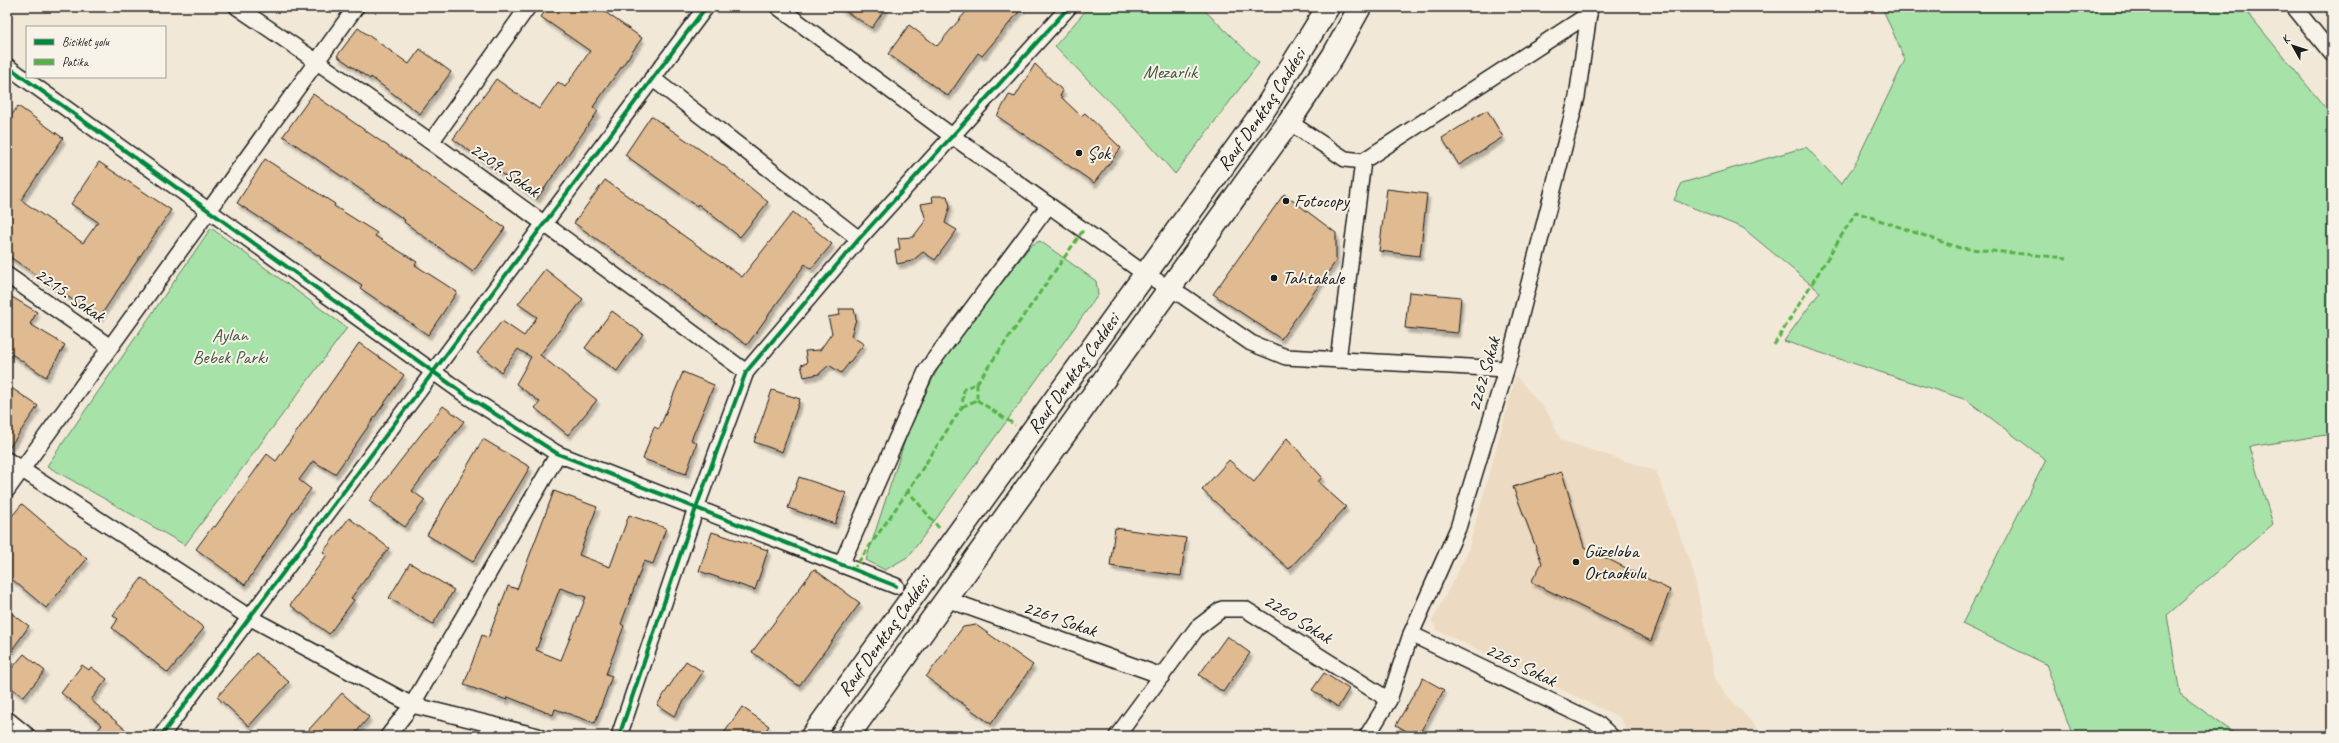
<svg xmlns="http://www.w3.org/2000/svg" width="2339" height="743" viewBox="0 0 2339 743" font-family="Caveat,sans-serif">
<style>
.built{fill:#eddac2}
.green{fill:#a7e3a9;stroke:#628062}
.building{fill:#e0ba91;stroke:#1c1c1c;fill-rule:evenodd;filter:url(#shadow)}
.lines{fill:none;stroke-linecap:round;stroke-linejoin:round}
.street-casing{stroke:#1c1c1c;stroke-width:18}
.primary-casing{stroke:#1c1c1c;stroke-width:25}
.street{stroke:#f7f3e8;stroke-width:15}
.primary{stroke:#f7f3e8;stroke-width:22}
.quiet{stroke:#55b145;stroke-width:3;stroke-dasharray:6 3;stroke-linecap:butt}
.cycleway-casing{stroke:#f7f3e8;stroke-width:6}
.cycleway{stroke:#00873e;stroke-width:4}
.poi-dot{fill:#1c1c1c;stroke:#f7f3e8;stroke-width:1.5}
.labels{text-anchor:middle;dominant-baseline:central;stroke-width:4;stroke-linejoin:round;paint-order:stroke}
.park-label{font-size:19px;fill:#465846;stroke:#f7f3e8}
.street-label{font-size:19px;fill:#1c1c1c;stroke:#f7f3e8}
.poi-label{font-size:19px;fill:#1c1c1c;stroke:#f7f3e8;text-anchor:start}
</style>
<defs>
<filter id="shadow"><feDropShadow dx="2.5" dy="4.5" stdDeviation="1" flood-color="#0004"/></filter>
</defs>
<rect width="100%" height="100%" fill="#f2e8d7"/>
<filter id="ink" filterUnits="userSpaceOnUse"><feTurbulence type="fractalNoise" baseFrequency=".025" numOctaves="2"/><feDisplacementMap in="SourceGraphic" scale="8" xChannelSelector="R" yChannelSelector="G"/><feConvolveMatrix kernelMatrix="1 2 1 2 8 2 1 2 1" color-interpolation-filters="sRGB"/></filter>
<g filter="url(#ink)">
<polygon class="built" points="1516,376 1548,413 1561,440 1656,471 1693,570 1716,683 1757,728 1748,736 1631,736 1619,717 1437,630 1432,621 1467,554"/>
<g class="green">
<polygon points="1089,7 1201,7 1259,63 1175,174 1137,130 1055,46"/>
<polygon points="1882,7 2243,7 2332,116 2332,434 2249,447 2273,524 2167,615 2180,694 2238,736 2073,736 2046,664 1962,624 2046,460 1967,400 1784,341 1820,292 1743,228 1674,200 1682,183 1806,147 1841,184 1854,166 1905,60"/>
<polygon points="211,228 347,328 185,545 47,466"/>
<polygon points="1040,241 1096,281 1098,295 909,556 885,570 866,560 912,419 942,361 1031,245"/>
</g>
<g class="building">
<polygon points="548,7 598,7 642,38 593,107 598,111 537,199 453,139 496,79 539,109 558,82 565,87 590,51 541,17"/>
<polygon points="839,7 886,7 872,28"/>
<polygon points="970,7 1023,7 982,56 978,53 948,96 888,54 909,25 937,46"/>
<polygon points="358,28 409,64 420,49 451,72 420,114 371,77 370,79 337,56"/>
<polygon points="1035,64 1063,91 1060,96 1081,116 1085,113 1121,148 1094,183 997,116 1009,95 1015,97"/>
<polygon points="313,94 505,228 473,272 404,222 405,220 283,136"/>
<polygon points="18,106 63,138 21,200 83,243 98,222 71,204 99,162 171,210 99,318 7,255 7,122"/>
<polygon points="1487,110 1503,137 1459,165 1442,138"/>
<polygon points="651,116 724,166 768,202 740,237 698,204 697,206 625,155"/>
<polygon points="265,159 335,204 334,206 377,233 375,236 417,262 415,265 457,292 428,335 360,288 362,285 320,258 321,257 237,203"/>
<polygon points="605,180 742,277 793,212 832,244 811,269 805,264 747,345 574,223"/>
<polygon points="1387,189 1427,194 1420,256 1379,251"/>
<polygon points="1284,194 1336,233 1336,261 1281,339 1213,294"/>
<polygon points="932,196 947,196 950,206 945,223 957,230 935,260 923,252 912,261 897,264 895,251 900,249 898,238 913,237 926,220 921,204 933,202"/>
<polygon points="545,269 583,299 540,355 597,400 568,435 535,408 540,402 516,384 531,357 518,349 501,372 477,353 502,321 524,336 537,317 518,304"/>
<polygon points="1409,292 1461,297 1458,333 1405,328"/>
<polygon points="7,294 37,312 30,324 65,345 46,377 7,351"/>
<polygon points="839,309 854,309 856,319 851,336 864,344 841,373 829,365 819,374 804,377 801,365 807,363 805,351 820,350 832,333 828,317 840,315"/>
<polygon points="612,311 643,334 617,371 585,348"/>
<polygon points="359,343 404,375 335,474 313,461 299,480 311,489 294,511 245,585 196,549 213,526 215,527 267,454 276,461"/>
<polygon points="683,372 714,385 691,440 697,443 686,474 643,459 654,427 659,429"/>
<polygon points="7,385 38,406 7,451"/>
<polygon points="772,390 800,399 782,452 754,442"/>
<polygon points="443,406 464,421 412,491 425,500 405,527 369,501"/>
<polygon points="1287,438 1322,477 1318,482 1346,507 1289,569 1202,490 1229,460 1254,482"/>
<polygon points="483,439 530,467 473,562 427,535"/>
<polygon points="1562,472 1584,547 1670,590 1651,641 1531,582 1542,563 1513,487"/>
<polygon points="799,477 846,493 835,524 788,508"/>
<path d="M554,491L597,507L579,555L610,567L629,515L666,528L653,564L644,561L621,624L624,626L606,674L612,676L595,723L555,709L553,715L508,697L507,700L464,685L482,635L488,638L508,586L517,589ZM560,588L586,597L561,660L536,650Z"/>
<polygon points="22,504 87,559 46,608 7,575 7,522"/>
<polygon points="349,518 389,548 351,598 354,600 329,634 290,605 327,555 323,552"/>
<polygon points="1115,528 1186,538 1181,576 1110,566"/>
<polygon points="712,532 768,550 755,590 699,571"/>
<polygon points="410,563 454,590 433,624 389,598"/>
<polygon points="814,569 860,603 799,686 752,652"/>
<polygon points="142,578 204,628 168,673 112,628 118,619 113,615"/>
<polygon points="7,610 29,626 7,657"/>
<polygon points="976,625 1033,665 991,724 926,677 963,627"/>
<polygon points="1227,636 1250,653 1223,692 1199,675"/>
<polygon points="256,653 289,682 249,726 217,697"/>
<polygon points="24,654 45,671 23,697 7,684 7,674"/>
<polygon points="686,661 703,672 674,716 657,705"/>
<polygon points="82,665 89,670 91,667 107,679 91,700 133,736 93,736 102,725 61,693"/>
<polygon points="1324,673 1349,689 1338,707 1312,690"/>
<polygon points="1423,678 1444,690 1418,736 1415,736 1396,725"/>
<polygon points="342,693 369,717 353,736 303,736"/>
<polygon points="742,707 769,726 762,736 722,736"/>
</g>
<g class="lines">
<g class="street-casing">
<g id="street">
<path d="M237,7C410,124 578,248 746,372"/>
<polyline points="778,7 952,136 1145,274 1183,296 1251,343 1286,357 1506,369"/>
<polyline points="2294,7 2332,54"/>
<polyline points="7,66 467,396 558,454 896,586"/>
<polyline points="652,78 859,239"/>
<polyline points="1289,122 1345,159 1363,161 1589,14"/>
<polyline points="431,142 528,7"/>
<polyline points="7,275 110,347"/>
<polyline points="1338,360 1363,161"/>
<polyline points="7,460 249,617 412,705 538,736"/>
<polyline points="7,490 356,7"/>
<polyline points="841,565 927,369 1049,205"/>
<polyline points="946,599 1162,676"/>
<polyline points="1411,634 1597,723 1611,736"/>
<polyline points="7,719 28,736"/>
<polyline points="161,736 706,7"/>
<polyline points="388,736 412,705 558,454"/>
<polyline points="619,736 696,508 746,372 859,239 1069,7"/>
<polyline points="1117,736 1197,628 1222,609 1245,609 1389,700"/>
<polyline points="1367,736 1389,700 1411,634 1458,528 1510,357 1577,97 1590,7"/>
</g>
</g>
<g class="primary-casing">
<g id="primary">
<path id="s1" d="M812,736L1266,107L1328,7"/>
<polyline points="848,736 1289,122 1333,56 1360,7"/>
</g>
</g>
<use href="#street" class="street"/>
<use href="#primary" class="primary"/>
<g class="quiet">
<polyline points="1774,345 1856,212 1960,248 2067,258"/>
<polyline points="977,400 1015,425"/>
<polyline points="962,407 977,400 977,383"/>
<polyline points="939,528 908,491 962,407 964,389 977,383 1084,229"/>
<polyline points="853,570 908,491"/>
</g>
<g class="cycleway-casing">
<g id="cycleway">
<polyline points="7,66 467,396 558,454 896,586"/>
<polyline points="161,736 706,7"/>
<polyline points="619,736 696,508 746,372 859,239 1069,7"/>
</g>
</g>
<use href="#cycleway" class="cycleway"/>
</g>
</g>
<g class="poi-dot">
<circle cx="1079" cy="153" r="4"/>
<circle cx="1286" cy="201" r="4"/>
<circle cx="1274" cy="278" r="4"/>
<circle cx="1576" cy="562" r="4"/>
</g>
<g class="labels">
<g class="park-label">
<text x="1170" y="72">Mezarlık</text>
<text x="230" y="335">Aylan<tspan x="230" dy="22">Bebek Parkı</tspan></text>
</g>
<g class="street-label">
<text stroke="none"><textPath href="#s1" startOffset="771">Rauf Denktaş Caddesi</textPath></text>
<text transform="translate(505 170) rotate(35)">2209. Sokak</text>
<text transform="translate(70 295) rotate(35)">2215. Sokak</text>
<text stroke="none"><textPath href="#s1" startOffset="447">Rauf Denktaş Caddesi</textPath></text>
<text transform="translate(1484 374) rotate(-74)">2262 Sokak</text>
<text transform="translate(1060 619) rotate(19)">2261 Sokak</text>
<text transform="translate(1298 619) rotate(32)">2260 Sokak</text>
<text stroke="none"><textPath href="#s1" startOffset="123">Rauf Denktaş Caddesi</textPath></text>
<text transform="translate(1521 665) rotate(26)">2265 Sokak</text>
</g>
<g class="poi-label">
<text x="1087" y="153">Şok</text>
<text x="1294" y="201">Fotocopy</text>
<text x="1282" y="278">Tahtakale</text>
<text x="1584" y="551">Güzeloba<tspan x="1584" dy="22">Ortaokulu</tspan></text>
</g>
</g>
<rect width="2339" height="743" fill="none" stroke="#f7f3e8" stroke-width="24"/>
<rect x="12" y="12" width="2315" height="719" fill="none" stroke="#1c1c1c" stroke-width="1.5" filter="url(#ink)"/>
<rect x="26" y="26" width="140" height="52" fill="#f7f3e8" stroke="#9f9d96"/>
<rect x="34" y="39" width="20" height="6" fill="#00873e" stroke="#9f9d96"/>
<text x="62" y="46" font-size="12" fill="#1c1c1c">Bisiklet yolu</text>
<rect x="34" y="59" width="20" height="6" fill="#55b145" stroke="#9f9d96"/>
<text x="62" y="66" font-size="12" fill="#1c1c1c">Patika</text>
<g transform="translate(2293 46) rotate(309)" stroke="#f7f3e8" stroke-width="3" paint-order="stroke">
<path d="M0-3L7 15L0 10L-7 15Z" fill="#1c1c1c"/>
<text y="-6" font-size="11" font-weight="bold" text-anchor="middle" fill="#1c1c1c">K</text>
</g>
</svg>
